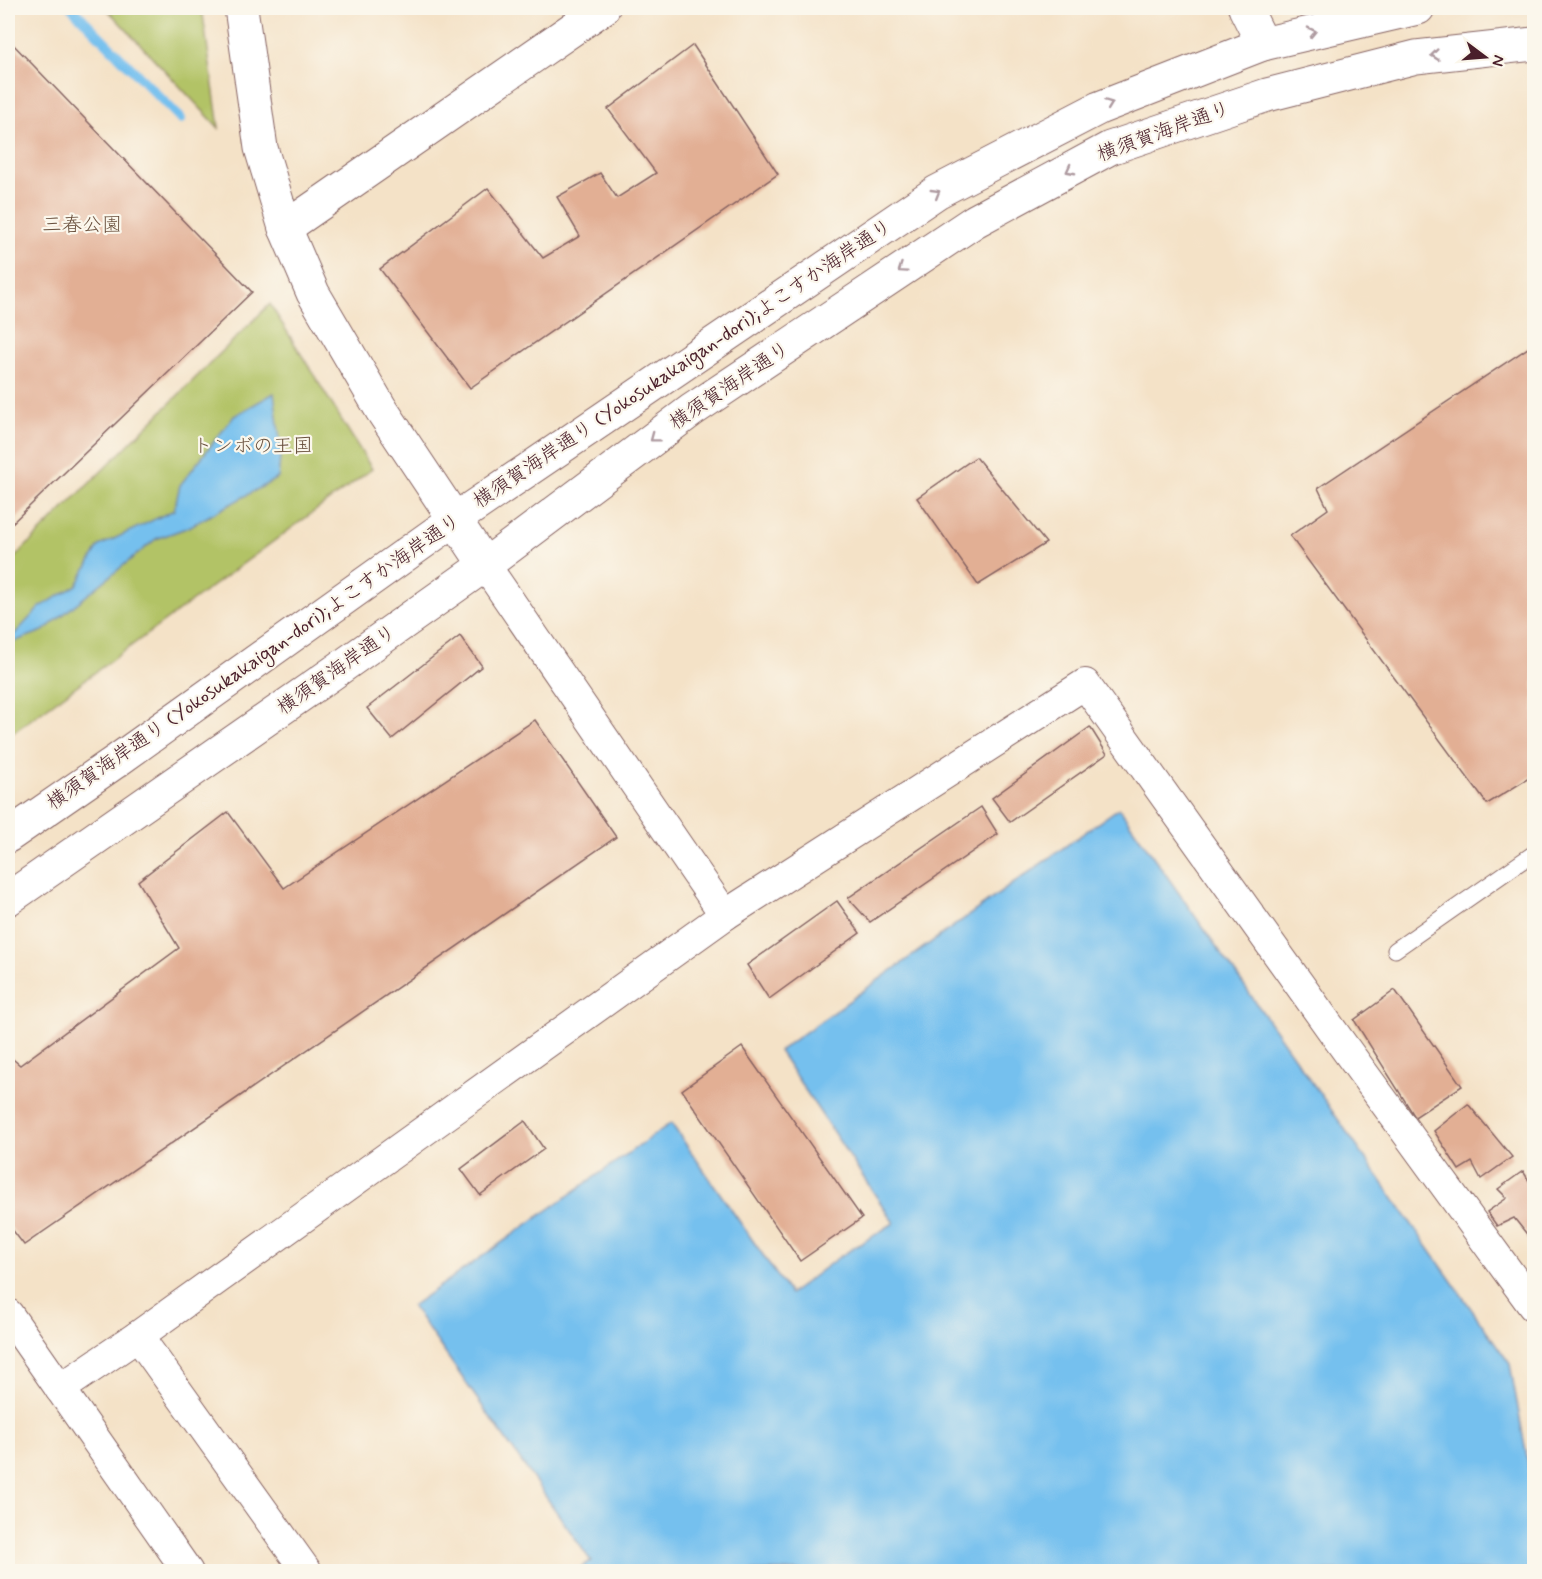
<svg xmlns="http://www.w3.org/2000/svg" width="1542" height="1579" viewBox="0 0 1542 1579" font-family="Mynerve,'Klee One',sans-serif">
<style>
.green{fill:#b2c366;stroke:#7e7148;stroke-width:1.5}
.water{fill:#75c0ee;stroke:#60708c;stroke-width:1.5}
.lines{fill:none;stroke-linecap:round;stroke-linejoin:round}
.stream{stroke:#75c0ee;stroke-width:10}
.building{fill:#e2af94}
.service-casing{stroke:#866362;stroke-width:17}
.minor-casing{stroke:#866362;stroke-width:32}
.tertiary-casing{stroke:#866362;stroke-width:35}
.service{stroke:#fff;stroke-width:15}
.minor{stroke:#fff;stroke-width:30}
.tertiary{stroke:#fff;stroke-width:33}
.oneway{stroke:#ae9aa0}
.labels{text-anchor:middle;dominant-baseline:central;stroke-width:4.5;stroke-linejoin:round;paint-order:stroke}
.street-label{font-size:20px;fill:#4a1f2b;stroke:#fbf7ec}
.park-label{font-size:20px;fill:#69503d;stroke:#fbf7ec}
</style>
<rect width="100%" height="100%" fill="#fbf7ec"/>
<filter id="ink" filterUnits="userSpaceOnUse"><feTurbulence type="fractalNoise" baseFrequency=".0167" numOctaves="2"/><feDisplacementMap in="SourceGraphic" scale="12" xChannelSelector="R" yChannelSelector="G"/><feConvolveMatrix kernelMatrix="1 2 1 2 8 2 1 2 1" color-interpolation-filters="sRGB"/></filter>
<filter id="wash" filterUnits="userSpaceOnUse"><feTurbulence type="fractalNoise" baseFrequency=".008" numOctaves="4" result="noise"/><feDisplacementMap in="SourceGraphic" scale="24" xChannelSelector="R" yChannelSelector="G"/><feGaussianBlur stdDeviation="1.35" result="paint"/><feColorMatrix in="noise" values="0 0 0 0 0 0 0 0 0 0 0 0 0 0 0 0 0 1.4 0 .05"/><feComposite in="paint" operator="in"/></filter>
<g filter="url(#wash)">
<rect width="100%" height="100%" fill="#f4e2c7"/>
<g class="green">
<polygon points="106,8 202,8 219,128"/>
<polygon points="270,304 372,469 11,734 8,730 8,564"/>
</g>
<g class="water">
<polygon points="274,393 281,448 278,478 189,527 156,539 43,631 8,644 8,641 40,607 77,585 99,546 174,510 180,485 234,416"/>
<polygon points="1119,808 1510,1364 1534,1496 1534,1571 575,1571 591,1561 412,1306 671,1123 790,1294 839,1257 894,1223 779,1051"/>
</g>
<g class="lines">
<polyline class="stream" points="72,8 181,119"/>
</g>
<g id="blocks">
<g class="building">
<polygon points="8,39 252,292 8,527"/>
<polygon points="693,45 778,174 470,388 380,269 488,188 543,258 580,236 557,197 600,173 617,198 656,173 608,109"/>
<polygon points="1534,344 1534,775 1487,804 1290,536 1328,509 1318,488"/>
<polygon points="976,457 1046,543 978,585 917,498"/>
<polygon points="460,636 482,666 392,739 367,708"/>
<polygon points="535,720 616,837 24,1245 8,1224 8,1055 20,1065 179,948 138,881 228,812 284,888"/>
<polygon points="1090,727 1107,754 1010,822 992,798"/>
<polygon points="981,807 998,834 870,922 848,898"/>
<polygon points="837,901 860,933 769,999 747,965"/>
<polygon points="1395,990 1462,1086 1415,1117 1354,1020"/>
<polygon points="742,1047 862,1218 800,1261 682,1090"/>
<polygon points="1468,1104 1512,1157 1481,1179 1472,1162 1459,1170 1434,1131"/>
<polygon points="525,1121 544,1149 480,1195 461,1169"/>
<polygon points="1523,1171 1534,1189 1534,1243 1514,1218 1497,1226 1487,1212 1507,1198 1498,1189"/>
</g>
</g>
</g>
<g filter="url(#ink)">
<use href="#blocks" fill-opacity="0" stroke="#866362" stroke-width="1.5"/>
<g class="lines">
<g class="service-casing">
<polyline id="service" points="1395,950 1534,853"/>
</g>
<g class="minor-casing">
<g id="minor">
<polyline points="485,565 725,915 1085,684 1339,1040 1533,1306"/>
<polyline points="8,1314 188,1572"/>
<polyline points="138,1336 307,1572"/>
<polyline points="60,1389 138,1336 725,915"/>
</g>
</g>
<g class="tertiary-casing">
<g id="tertiary">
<polyline points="241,8 261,148 285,228 313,293 381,409 485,565"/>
<polyline points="1245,8 1263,44"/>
<polyline points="285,228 603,8"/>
<polyline points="8,836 115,762 454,520 937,192 1099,108 1263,44 1418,8"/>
<polyline points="8,899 330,675 485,565 692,410 975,221 1110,148 1267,95 1416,57 1534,44"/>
</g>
</g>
<use href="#service" class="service"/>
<use href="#minor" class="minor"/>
<use href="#tertiary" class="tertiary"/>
</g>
<defs><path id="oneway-chevron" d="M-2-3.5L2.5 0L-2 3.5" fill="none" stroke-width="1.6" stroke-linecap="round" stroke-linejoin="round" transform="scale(1.5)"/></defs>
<g class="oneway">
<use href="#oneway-chevron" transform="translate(1312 32) rotate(-13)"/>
<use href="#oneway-chevron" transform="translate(1435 55) rotate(174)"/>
<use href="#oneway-chevron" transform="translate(1109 104) rotate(-21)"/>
<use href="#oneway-chevron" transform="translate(1070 170) rotate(152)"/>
<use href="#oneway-chevron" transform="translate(936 193) rotate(-31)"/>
<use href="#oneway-chevron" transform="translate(902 269) rotate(146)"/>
<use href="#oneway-chevron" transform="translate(654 438) rotate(143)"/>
</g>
</g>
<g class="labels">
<g class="street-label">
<text transform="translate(1164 132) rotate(-20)">横須賀海岸通り</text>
<text transform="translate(683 364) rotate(-34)">横須賀海岸通り (Yokosukakaigan-dori);よこすか海岸通り</text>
<text transform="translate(730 386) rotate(-34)">横須賀海岸通り</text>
<text transform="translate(254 662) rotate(-35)">横須賀海岸通り (Yokosukakaigan-dori);よこすか海岸通り</text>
<text transform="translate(337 670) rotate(-35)">横須賀海岸通り</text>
</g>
<g class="park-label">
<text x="82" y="225">三春公園</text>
<text x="253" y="446">トンボの王国</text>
</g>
</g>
<rect width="1542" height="1579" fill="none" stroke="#fbf7ec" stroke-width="30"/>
<g transform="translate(1485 57) rotate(106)" stroke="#fbf7ec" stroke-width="4.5" paint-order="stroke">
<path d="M0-4.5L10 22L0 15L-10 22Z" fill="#4a1f2b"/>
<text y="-9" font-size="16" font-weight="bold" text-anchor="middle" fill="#4a1f2b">N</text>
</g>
</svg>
